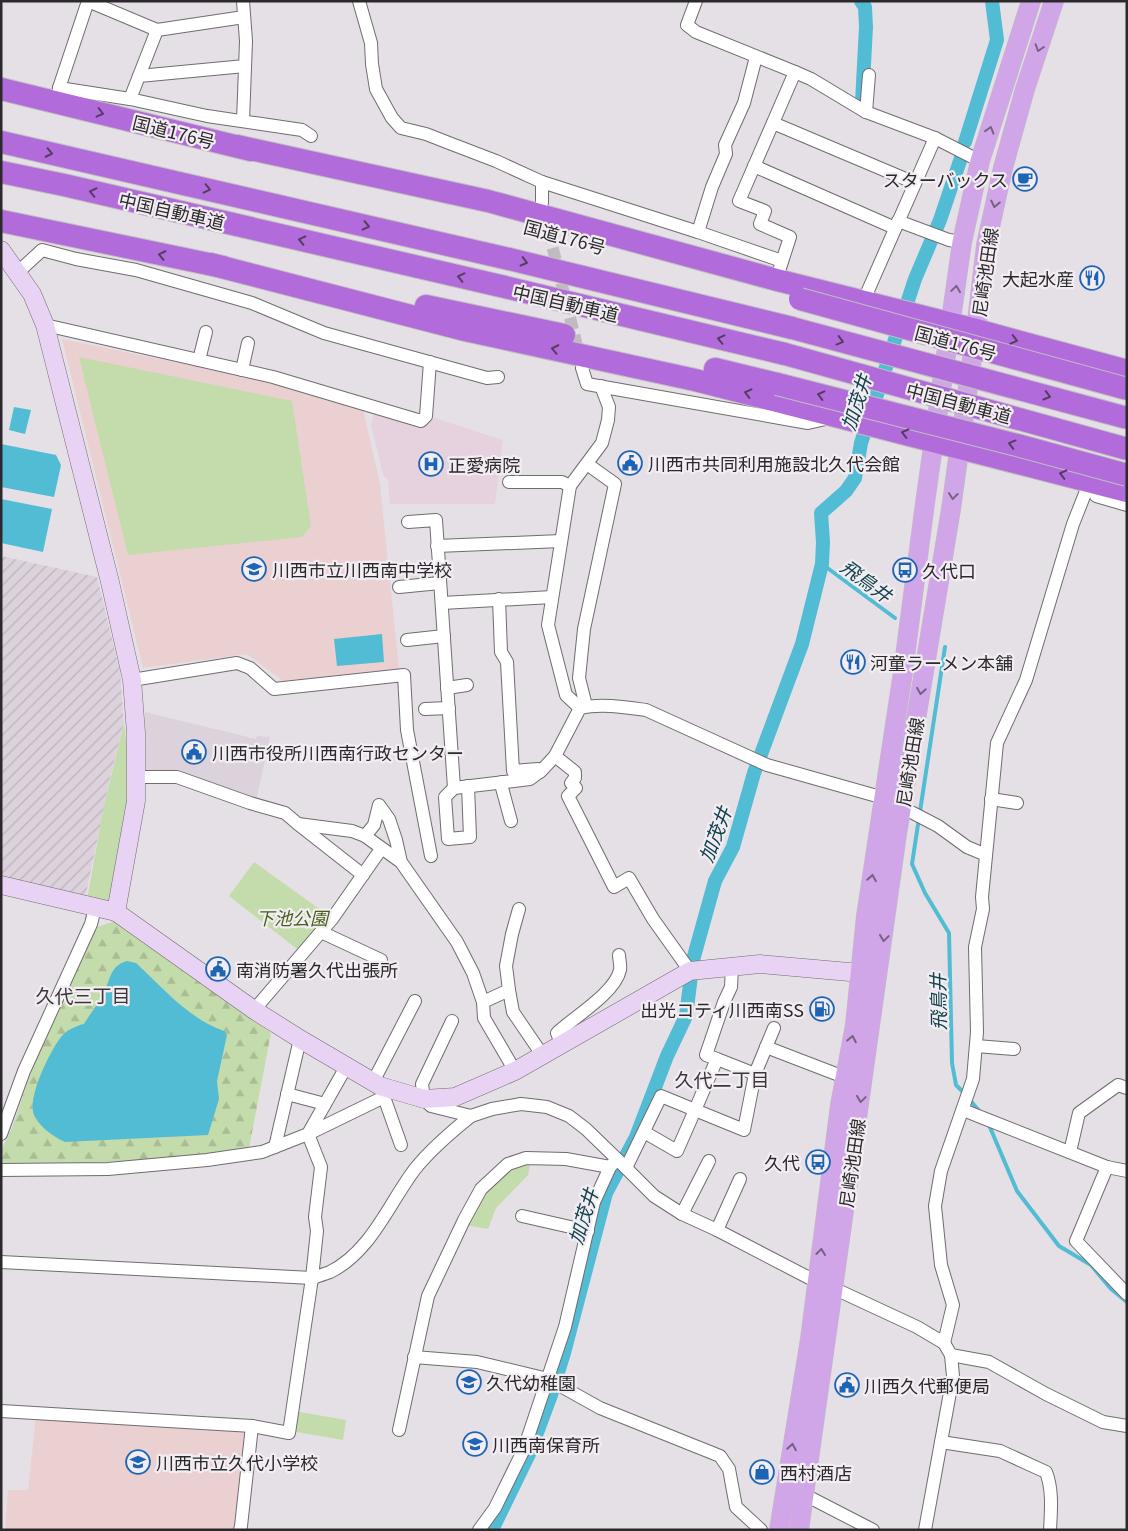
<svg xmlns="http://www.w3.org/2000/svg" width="1128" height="1531" viewBox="0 0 1128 1531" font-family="Georgia,'Noto Sans JP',serif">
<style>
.built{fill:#dcd2dc}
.industrial{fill:url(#industrial-furrows)}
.education{fill:#ebd0d2}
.medical{fill:#e6d1df}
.forest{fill:url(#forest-firs)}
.green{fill:#c4dbac}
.water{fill:#51bcd3}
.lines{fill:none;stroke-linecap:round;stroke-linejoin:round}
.stream{stroke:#51bcd3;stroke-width:4}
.canal{stroke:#51bcd3;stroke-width:14}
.street-tunnel{stroke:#c0bbc0;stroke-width:12;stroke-dasharray:12 6;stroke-linecap:butt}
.street-casing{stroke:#706c70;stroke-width:14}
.secondary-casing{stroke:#706c70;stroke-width:19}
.primary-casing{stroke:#bfbfbf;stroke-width:20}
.highway-casing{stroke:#bfbfbf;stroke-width:24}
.street{stroke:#fff;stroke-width:12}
.secondary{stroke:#e8d3f4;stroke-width:18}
.primary{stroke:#d1a6e9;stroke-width:19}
.highway{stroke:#b26bda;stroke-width:22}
.highway-bridge-casing{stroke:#bfbfbf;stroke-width:24;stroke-linecap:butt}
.highway-bridge{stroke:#b26bda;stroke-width:22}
.oneway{stroke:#766180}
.oneway2{stroke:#543d60}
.labels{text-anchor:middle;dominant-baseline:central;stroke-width:4.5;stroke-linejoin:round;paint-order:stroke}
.street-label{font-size:18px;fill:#2b292b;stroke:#f2edf2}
.poi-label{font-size:18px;fill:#2b292b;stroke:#f2edf2;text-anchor:start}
.park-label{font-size:18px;font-style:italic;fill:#456217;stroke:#f2edf2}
.water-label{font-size:19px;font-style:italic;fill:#12424c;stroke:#f2edf2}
.neighbourhood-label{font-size:19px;fill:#3a363a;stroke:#f2edf2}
</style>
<defs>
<pattern id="industrial-furrows" width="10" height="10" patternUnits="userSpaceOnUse" patternTransform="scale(1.25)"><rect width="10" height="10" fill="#dcd2dc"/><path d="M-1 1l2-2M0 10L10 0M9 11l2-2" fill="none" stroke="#bdb4bd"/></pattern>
<pattern id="forest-firs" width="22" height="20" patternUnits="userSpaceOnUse" patternTransform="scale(1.25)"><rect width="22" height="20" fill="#c4dbac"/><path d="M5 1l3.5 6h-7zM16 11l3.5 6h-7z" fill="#a9bc94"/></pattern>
</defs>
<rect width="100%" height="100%" fill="#e5e0e5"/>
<polygon class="built" points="145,712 256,739 257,736 270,737 256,801 146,770"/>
<polygon class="industrial" points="1,556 97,577 120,672 124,723 109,782 85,899 1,877"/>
<g class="education">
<polygon points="62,339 301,388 318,397 363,409 380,483 399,669 283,681 247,654 143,668"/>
<polygon points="36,1417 245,1430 241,1497 233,1530 5,1530 8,1490 28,1490"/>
</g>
<polygon class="medical" points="374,412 431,417 503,440 495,504 390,504 388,480 383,474 371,426"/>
<polygon class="forest" points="115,921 271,1033 249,1148 206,1156 6,1168 1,1156 1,1151 12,1128 34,1064 97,927"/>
<g class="green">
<polygon points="79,357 292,401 311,526 302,537 128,555"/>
<polygon points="124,723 133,800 112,905 87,900 103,810"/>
<polygon points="254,862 329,916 301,952 229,896"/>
<polygon points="523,1163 530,1164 528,1175 496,1208 488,1229 466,1225 499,1173"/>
<polygon points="294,1411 346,1420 343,1440 291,1431"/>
</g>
<g class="water">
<polygon points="14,407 31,410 25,434 9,430"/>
<polygon points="1,444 56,455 61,465 54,497 1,487"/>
<polygon points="1,499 52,509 43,552 1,543"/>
<polygon points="382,634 384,662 337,666 334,639"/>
<path d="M127,961L136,963C163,988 189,1019 224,1031L227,1035L217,1081L219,1099L208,1135L65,1142C54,1137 41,1128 35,1117C25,1101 50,1051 61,1037C67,1030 75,1026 84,1024C90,1014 98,1004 103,994C111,980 109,966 127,961Z"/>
</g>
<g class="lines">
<g class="stream">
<polyline points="822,564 895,618"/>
<polyline points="945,647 912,864 925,893 949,933 952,1063 956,1085 965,1094"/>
<polyline points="969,1099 981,1113"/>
<polyline points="989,1125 1017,1191 1059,1246 1091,1265 1111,1289 1127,1302"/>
</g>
<g class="canal">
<polyline points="861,1 865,7 866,27 862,102"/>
<polyline points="965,142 997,40 992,1"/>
<polyline points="492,1530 529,1454 551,1395 564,1353 606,1193 636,1137 667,1056 686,1016 693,960 715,881 733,847 754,773 802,644 822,564 823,542 821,513 846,491 855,478 861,443 915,279 940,220 962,155"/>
</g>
<polyline class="street-tunnel" points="544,213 580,358"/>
<g class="street-casing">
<g id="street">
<polyline points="88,1 157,30"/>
<polyline points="243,1 246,41 243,121"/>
<polyline points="359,1 371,43 372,64 376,89 392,118 401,128 426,134 449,143 496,161 542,182 698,232 782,261"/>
<polyline points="696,1 687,25 696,32 795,72 811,79 866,112 935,138 980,161"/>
<polyline points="244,17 157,30 130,99 207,116 302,130 311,136"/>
<polyline points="139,76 245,66"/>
<polyline points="59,88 88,1"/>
<polyline points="58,96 59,88 130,99"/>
<polyline points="866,112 869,75"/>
<polyline points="773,123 915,183"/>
<polyline points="754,166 895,228"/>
<polyline points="542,203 542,182"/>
<polyline points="898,221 949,240 962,242"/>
<polyline points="698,232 712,187 726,154 725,145 744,103 756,57"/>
<polyline points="780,268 790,237 760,224 765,211 739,201 795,72"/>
<polyline points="17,273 42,250 76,259 136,270 252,303 324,333 487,378 498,377"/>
<polyline points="863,302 935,138"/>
<polyline points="45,325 273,377 421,421 426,416 430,362"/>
<polyline points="199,360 206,332"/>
<polyline points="582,368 587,384 808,423 830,418"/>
<polyline points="242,370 248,343"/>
<polyline points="1090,481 1096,496 1127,505"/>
<polyline points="509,482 562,482 570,486"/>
<path d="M408,522L436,520L454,788L530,779L542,770L555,756L580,708C600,703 625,707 646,710L767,765L884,798L938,826L967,847L986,855"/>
<polyline points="437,546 561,541"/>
<polyline points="399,587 440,583"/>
<polyline points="499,599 501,652 507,662 513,771 538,769 540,772"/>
<polyline points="442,603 552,597"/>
<polyline points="407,640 444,636"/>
<polyline points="132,680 237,663 250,668 274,689 404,675 407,730 431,856"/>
<polyline points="447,688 467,685"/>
<polyline points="586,706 579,678 584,629 615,484 587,464"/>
<polyline points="580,708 566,695 548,625 570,486 602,443 608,420 609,407 601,386"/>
<polyline points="425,709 449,708"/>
<polyline points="555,756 575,772 575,778 571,783 576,788 568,796 614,887 629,878 653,919 690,971"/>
<polyline points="136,777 177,777 250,803 285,813 298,824 352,831 365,836"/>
<polyline points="502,782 502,788 511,821"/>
<polyline points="454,788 445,797 448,839 470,837 468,786"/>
<polyline points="991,799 1017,803"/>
<polyline points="298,824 363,875"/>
<polyline points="401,862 365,836 374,825 379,805 389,819 396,840 401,862 457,942 473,973 483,1002 484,1018 515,1071"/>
<polyline points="321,932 381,960"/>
<polyline points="509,990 513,1012 543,1056"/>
<polyline points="483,1002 509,990 506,966 512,934 519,909"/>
<polyline points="254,1010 332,919 381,849"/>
<polyline points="452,1021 422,1084 424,1099 431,1106 471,1116 492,1109 521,1104 547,1107 569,1116 586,1129 617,1159"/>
<path d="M561,1043L557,1033C574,1017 615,993 620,970C621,966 619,959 619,955"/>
<polyline points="976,1046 1014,1049"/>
<polyline points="766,1047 844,1077"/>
<polyline points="717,1059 755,1074 744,1130 695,1110 717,1059 706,1055 724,1002 731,987 732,966"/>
<polyline points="755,1074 774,1028"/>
<polyline points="373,1082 415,1001"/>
<polyline points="287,1094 325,1104"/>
<polyline points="384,1097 401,1145"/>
<polyline points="963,1110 1107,1167 1127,1171"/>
<polyline points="1,1134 24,1071 91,924 95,908"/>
<polyline points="275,1147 300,1039"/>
<polyline points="1070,1152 1079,1113 1118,1085 1127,1088"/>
<polyline points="1107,1167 1076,1241 1127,1294"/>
<polyline points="626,1168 654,1196 682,1214 717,1230 817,1282"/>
<polyline points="1,1170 108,1169 207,1160 262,1152 308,1134 346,1067"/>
<polyline points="682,1214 709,1161"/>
<polyline points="522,1216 588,1231"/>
<polyline points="717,1230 740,1179"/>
<path d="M1,1262L312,1278C318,1276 325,1274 330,1272C371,1252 389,1203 415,1169C431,1149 451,1132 471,1116"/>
<polyline points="833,1288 917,1327 944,1343 951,1355 989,1362 1046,1394 1103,1422 1127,1426"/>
<polyline points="944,1343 953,1305 941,1265 935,1206 941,1171 973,1079 977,1032 975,947 983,909 982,897 997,743 1026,680 1073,524 1090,481"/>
<polyline points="414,1357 477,1362 548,1379 600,1408 720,1456 729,1469 736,1507 761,1530"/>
<polyline points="1,1411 252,1426 289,1433 312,1278 317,1231 315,1217 321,1167 308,1134 384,1097 380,1086"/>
<polyline points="399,1430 428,1296 464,1220 481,1189 508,1164 526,1158 566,1159 610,1167"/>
<path d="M941,1442L1000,1451L1046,1472C1053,1490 1051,1511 1050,1530"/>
<polyline points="805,1495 873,1530"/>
<polyline points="240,1530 241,1526 252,1426"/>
<polyline points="479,1530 495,1508 524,1449 565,1327 594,1202 610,1167 617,1159 626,1168 661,1096 695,1110 677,1151 644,1132"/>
<polyline points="925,1530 953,1376 951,1355"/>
</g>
</g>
<g class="secondary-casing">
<g id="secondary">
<polyline points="1,250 32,294 45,325 110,582 132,680 136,733 136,801 116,912"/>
<polyline points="1,885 116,912 254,1010 300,1039 380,1086 424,1099 455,1097 515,1071 690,971 760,964 861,973 873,977"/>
</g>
</g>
<g class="primary-casing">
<g id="primary">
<polyline points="779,1530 810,1339 840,1105 855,1025 866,916 903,672 925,503 962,242 980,161 1031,1"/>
<polyline points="799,1530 897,834 951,509 976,330 986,245 1003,168 1025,89 1054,1"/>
</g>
</g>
<g class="highway-casing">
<g id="highway">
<polyline points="1,89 251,150"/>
<polyline points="1,142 509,259 792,328"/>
<polyline points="237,146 488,201 777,280 976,330 1127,371"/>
<polyline points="1,172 64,185 505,287 785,354"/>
<polyline points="1,221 223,267"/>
<polyline points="210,264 465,330 695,380 1127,491"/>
<polyline points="426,306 564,335"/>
<polyline points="715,369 777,384"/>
</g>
</g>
<use href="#street" class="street"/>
<use href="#secondary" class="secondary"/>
<use href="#primary" class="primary"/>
<use href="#highway" class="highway"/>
<g class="highway-bridge-casing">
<g id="highway-bridge">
<polyline points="800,299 1127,389"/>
<polyline points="792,328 1127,418"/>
<polyline points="785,354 1127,449"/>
<polyline points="777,384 1017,445 1127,475"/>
</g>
</g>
<use href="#highway-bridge" class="highway-bridge"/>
</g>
<defs><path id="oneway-chevron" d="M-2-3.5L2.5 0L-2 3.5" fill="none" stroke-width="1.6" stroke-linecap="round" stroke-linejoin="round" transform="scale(1.25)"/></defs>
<g class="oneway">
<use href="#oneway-chevron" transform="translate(1039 48) rotate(108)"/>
<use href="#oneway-chevron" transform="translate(990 130) rotate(-73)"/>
<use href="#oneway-chevron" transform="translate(995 204) rotate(102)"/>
<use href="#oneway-chevron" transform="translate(956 289) rotate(-82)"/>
<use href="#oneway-chevron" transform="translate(953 496) rotate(97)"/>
<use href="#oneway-chevron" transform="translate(921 691) rotate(99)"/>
<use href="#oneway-chevron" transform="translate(872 878) rotate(-81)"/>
<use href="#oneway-chevron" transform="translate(884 938) rotate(98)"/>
<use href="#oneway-chevron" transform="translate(852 1039) rotate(-79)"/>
<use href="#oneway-chevron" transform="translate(861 1099) rotate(98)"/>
<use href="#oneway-chevron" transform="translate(821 1252) rotate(-83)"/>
<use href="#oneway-chevron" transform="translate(792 1447) rotate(-81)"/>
</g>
<g class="oneway2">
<use href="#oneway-chevron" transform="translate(100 113) rotate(14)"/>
<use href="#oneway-chevron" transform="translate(49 153) rotate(12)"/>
<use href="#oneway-chevron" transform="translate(207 189) rotate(13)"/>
<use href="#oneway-chevron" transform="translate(93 192) rotate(-167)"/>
<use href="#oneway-chevron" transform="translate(366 226) rotate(13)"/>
<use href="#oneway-chevron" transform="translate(302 240) rotate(-167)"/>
<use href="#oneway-chevron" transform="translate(162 255) rotate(-168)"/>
<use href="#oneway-chevron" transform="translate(524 262) rotate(14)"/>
<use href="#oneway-chevron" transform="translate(461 277) rotate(-167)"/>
<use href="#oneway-chevron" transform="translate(721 339) rotate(-167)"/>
<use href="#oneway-chevron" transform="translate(1014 340) rotate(15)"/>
<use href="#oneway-chevron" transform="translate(840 341) rotate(15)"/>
<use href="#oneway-chevron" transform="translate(555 349) rotate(-168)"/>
<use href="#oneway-chevron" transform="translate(748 393) rotate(-166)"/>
<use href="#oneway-chevron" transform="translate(821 395) rotate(-166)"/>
<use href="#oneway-chevron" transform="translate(1047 396) rotate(16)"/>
<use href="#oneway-chevron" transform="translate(905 433) rotate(-166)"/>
<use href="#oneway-chevron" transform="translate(1012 444) rotate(-165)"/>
<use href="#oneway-chevron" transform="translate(1063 474) rotate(-166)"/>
</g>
<defs>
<g id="cafe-ring" transform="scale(1.25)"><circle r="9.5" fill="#f2edf2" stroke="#1e64b4" stroke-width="1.5"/><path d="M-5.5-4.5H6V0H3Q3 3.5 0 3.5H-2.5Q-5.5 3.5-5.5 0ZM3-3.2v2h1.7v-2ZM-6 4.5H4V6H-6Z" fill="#1e64b4"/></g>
<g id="restaurant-ring" transform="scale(1.25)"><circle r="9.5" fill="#f2edf2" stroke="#1e64b4" stroke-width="1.5"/><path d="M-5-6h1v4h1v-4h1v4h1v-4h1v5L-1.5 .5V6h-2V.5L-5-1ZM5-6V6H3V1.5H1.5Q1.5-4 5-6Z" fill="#1e64b4"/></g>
<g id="civic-ring" transform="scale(1.25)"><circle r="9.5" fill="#f2edf2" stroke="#1e64b4" stroke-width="1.5"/><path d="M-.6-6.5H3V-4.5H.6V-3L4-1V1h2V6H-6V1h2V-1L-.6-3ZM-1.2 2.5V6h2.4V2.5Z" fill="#1e64b4"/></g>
<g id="hospital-ring" transform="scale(1.25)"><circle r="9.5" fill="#f2edf2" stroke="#1e64b4" stroke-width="1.5"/><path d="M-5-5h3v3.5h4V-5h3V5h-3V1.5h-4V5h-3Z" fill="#1e64b4"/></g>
<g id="school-ring" transform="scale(1.25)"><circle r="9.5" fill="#f2edf2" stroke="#1e64b4" stroke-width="1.5"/><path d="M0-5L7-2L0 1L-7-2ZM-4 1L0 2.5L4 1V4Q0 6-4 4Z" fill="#1e64b4"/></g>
<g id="bus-ring" transform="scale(1.25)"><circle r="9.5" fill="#f2edf2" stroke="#1e64b4" stroke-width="1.5"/><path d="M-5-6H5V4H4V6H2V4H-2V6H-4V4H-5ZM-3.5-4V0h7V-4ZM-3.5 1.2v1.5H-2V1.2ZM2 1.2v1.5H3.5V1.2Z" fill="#1e64b4"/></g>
<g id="fuel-ring" transform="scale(1.25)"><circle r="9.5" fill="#f2edf2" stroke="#1e64b4" stroke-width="1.5"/><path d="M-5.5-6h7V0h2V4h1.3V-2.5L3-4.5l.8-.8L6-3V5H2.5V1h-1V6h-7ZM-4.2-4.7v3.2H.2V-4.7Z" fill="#1e64b4"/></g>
<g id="shop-ring" transform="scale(1.25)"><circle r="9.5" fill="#f2edf2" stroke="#1e64b4" stroke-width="1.5"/><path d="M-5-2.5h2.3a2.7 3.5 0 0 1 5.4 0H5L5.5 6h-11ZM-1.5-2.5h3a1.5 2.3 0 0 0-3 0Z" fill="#1e64b4"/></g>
</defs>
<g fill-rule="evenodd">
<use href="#cafe-ring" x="1025" y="179"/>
<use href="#restaurant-ring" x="1092" y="278"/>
<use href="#civic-ring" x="630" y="463"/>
<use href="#hospital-ring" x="431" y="464"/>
<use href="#school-ring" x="254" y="569"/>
<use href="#bus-ring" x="905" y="570"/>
<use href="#restaurant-ring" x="853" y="662"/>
<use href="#civic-ring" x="194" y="752"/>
<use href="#civic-ring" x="218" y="969"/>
<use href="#fuel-ring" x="822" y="1009"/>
<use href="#bus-ring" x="818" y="1162"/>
<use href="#school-ring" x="469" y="1382"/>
<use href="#civic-ring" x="847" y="1385"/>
<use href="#school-ring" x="475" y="1444"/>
<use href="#school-ring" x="138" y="1462"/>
<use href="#shop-ring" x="762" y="1472"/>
</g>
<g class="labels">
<g class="street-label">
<text transform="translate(174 131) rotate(14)">国道176号</text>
<text transform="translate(172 210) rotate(13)">中国自動車道</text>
<text transform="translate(565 236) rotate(15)">国道176号</text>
<text transform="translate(984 272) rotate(-82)">尼崎池田線</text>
<text transform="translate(566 302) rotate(13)">中国自動車道</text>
<text transform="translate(956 342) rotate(15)">国道176号</text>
<text transform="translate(959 402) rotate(15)">中国自動車道</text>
<text transform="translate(909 762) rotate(-81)">尼崎池田線</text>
<text transform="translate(851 1163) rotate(-82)">尼崎池田線</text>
</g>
<g class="poi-label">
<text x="1008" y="179" text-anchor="end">スターバックス</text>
<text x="1074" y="278" text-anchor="end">大起水産</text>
<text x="648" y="463">川西市共同利用施設北久代会館</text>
<text x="448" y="464">正愛病院</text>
<text x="272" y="569">川西市立川西南中学校</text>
<text x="922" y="570">久代口</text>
<text x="870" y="662">河童ラーメン本舗</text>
<text x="212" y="752">川西市役所川西南行政センター</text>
<text x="236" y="969">南消防署久代出張所</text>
<text x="804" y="1009" text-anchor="end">出光コティ川西南SS</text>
<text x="800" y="1162" text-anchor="end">久代</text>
<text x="486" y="1382">久代幼稚園</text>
<text x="864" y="1385">川西久代郵便局</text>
<text x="492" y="1444">川西南保育所</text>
<text x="156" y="1462">川西市立久代小学校</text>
<text x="780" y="1472">西村酒店</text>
</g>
<g class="park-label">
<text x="292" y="917">下池公園</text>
</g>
<g class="water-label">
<text transform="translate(855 402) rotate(-72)">加茂井</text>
<text transform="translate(867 580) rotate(36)">飛鳥井</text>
<text transform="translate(714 834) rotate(-69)">加茂井</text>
<text transform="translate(937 1002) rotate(-91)">飛鳥井</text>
<text transform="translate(582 1216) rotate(-73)">加茂井</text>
</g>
<g class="neighbourhood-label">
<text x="83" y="994">久代三丁目</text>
<text x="722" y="1078">久代二丁目</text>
</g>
</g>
<rect width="1128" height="1531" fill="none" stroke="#2b292b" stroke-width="5"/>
</svg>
